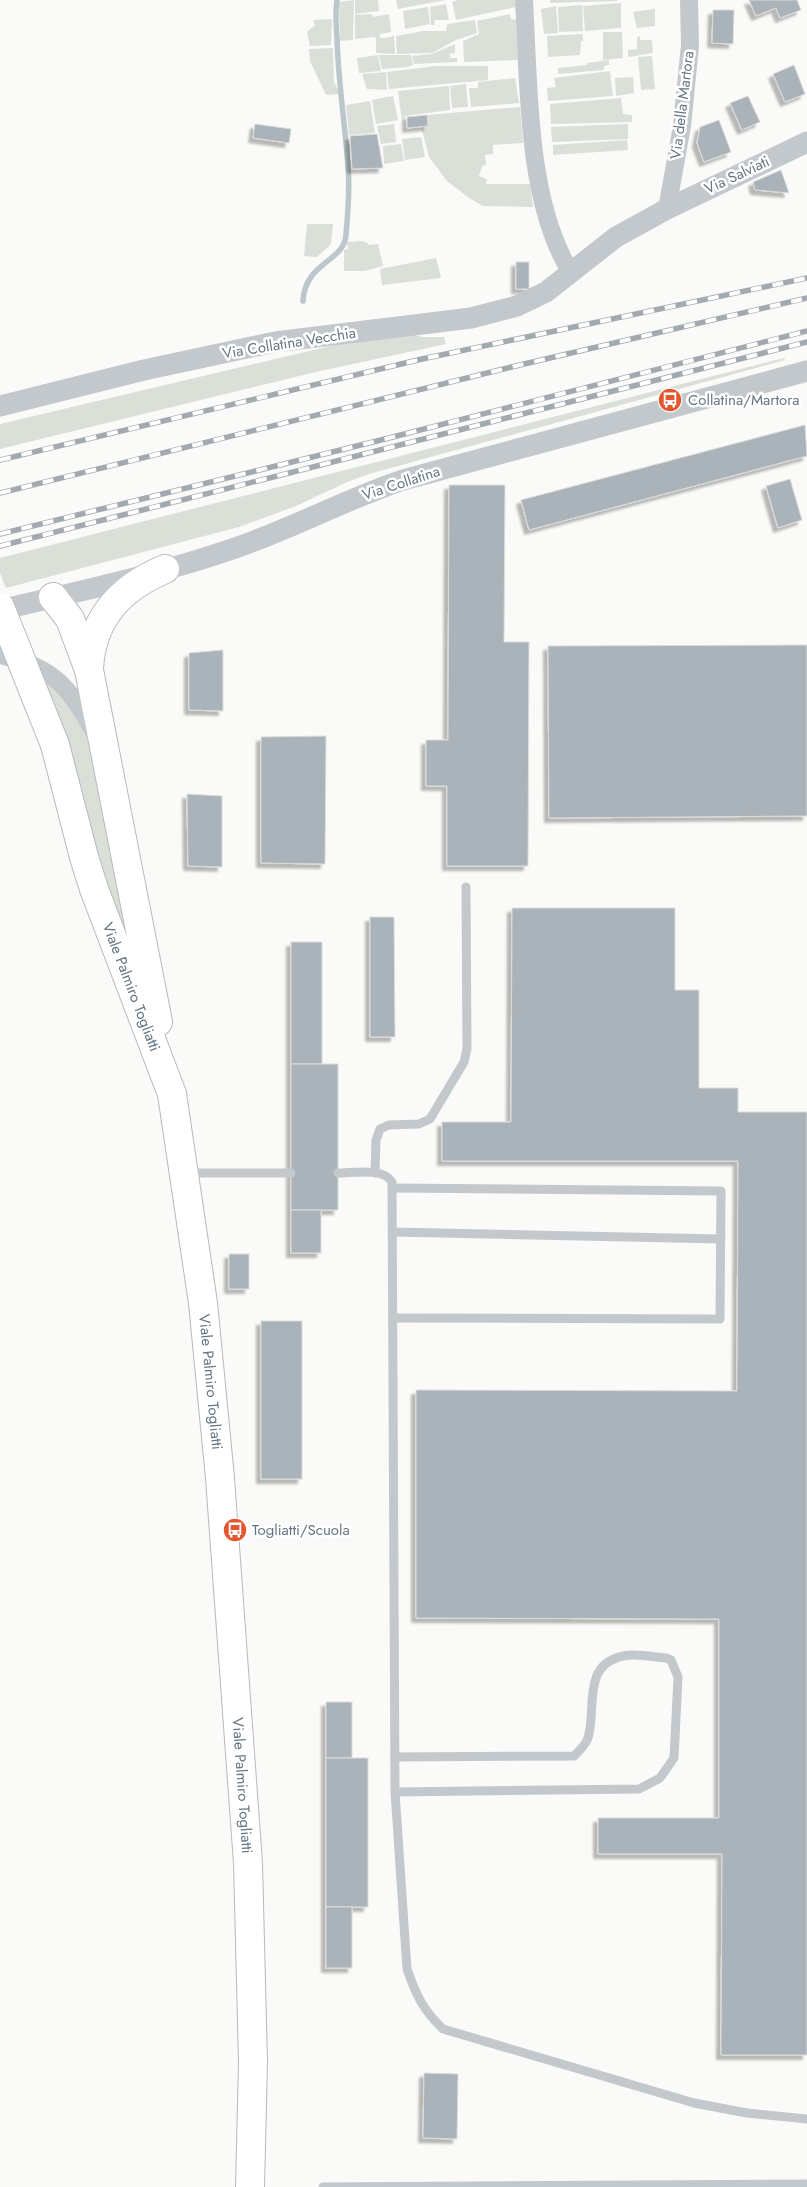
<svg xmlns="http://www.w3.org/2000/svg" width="807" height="2187" viewBox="0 0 807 2187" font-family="Jost,sans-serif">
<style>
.green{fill:#dadfd7}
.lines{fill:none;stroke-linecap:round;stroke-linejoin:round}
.stream{stroke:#bbc7cb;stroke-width:5.5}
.building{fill:#aab3b9;stroke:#dcdcda;filter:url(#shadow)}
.primary-casing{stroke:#b5babe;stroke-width:30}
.service{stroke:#c3c8cc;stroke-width:9}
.minor{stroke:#c3c8cc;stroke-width:18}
.tertiary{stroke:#c3c8cc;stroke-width:21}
.primary{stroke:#fff;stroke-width:28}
.rail-casing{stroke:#a2aab0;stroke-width:5.5}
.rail{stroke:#fff;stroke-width:4;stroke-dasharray:11;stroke-linecap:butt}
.primary-bridge-casing{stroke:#b5babe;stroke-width:30;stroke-linecap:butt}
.primary-bridge{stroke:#fff;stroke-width:28}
.labels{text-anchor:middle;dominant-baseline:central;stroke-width:5;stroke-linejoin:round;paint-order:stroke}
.street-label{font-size:15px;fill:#657683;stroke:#fff}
.poi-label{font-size:15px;fill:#657683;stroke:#fff;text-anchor:start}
</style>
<defs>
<filter id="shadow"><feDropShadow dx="-4.5" dy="4.5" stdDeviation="1" flood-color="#0004"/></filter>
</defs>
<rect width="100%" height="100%" fill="#fafaf8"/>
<g class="green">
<polygon points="354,0 353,40 340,41 339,2"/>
<polygon points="355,0 378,0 379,11 355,14"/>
<polygon points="396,0 446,0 398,9"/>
<polygon points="458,0 515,0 516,7 456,20 452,2"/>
<polygon points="550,0 617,0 617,1 550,3"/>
<polygon points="621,3 621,28 585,31 583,6"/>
<polygon points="446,4 449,20 434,20 435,25 431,25 430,7"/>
<polygon points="582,5 583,31 559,32 558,7"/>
<polygon points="556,6 558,33 544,34 541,9"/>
<polygon points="428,7 430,24 405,29 403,11"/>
<polygon points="655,9 655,26 637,28 633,12"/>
<polygon points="372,14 373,17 389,14 391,32 380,34 380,38 391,37 394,35 395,54 376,53 376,38 374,37 355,39 355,15"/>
<polygon points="510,14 511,19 516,20 518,60 464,62 463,41 479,34 477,21"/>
<polygon points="332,19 331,45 310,46 307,32 315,25 313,20"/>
<polygon points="475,20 477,33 456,40 432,53 397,54 396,36 423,31 446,31 447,24"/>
<polygon points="603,32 622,32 623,58 603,60"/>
<polygon points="583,34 583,41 581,41 580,55 548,57 547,36"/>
<polygon points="640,36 640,40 652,40 653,53 628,57 628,50 637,49 637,37"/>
<polygon points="455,44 455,53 450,54 450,58 457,58 457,62 414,64 412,56 432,54"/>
<polygon points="333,48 334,82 340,94 326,95 310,61 309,49"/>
<polygon points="378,55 381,71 359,73 357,58"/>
<polygon points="379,55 411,55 413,65 408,67 382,69"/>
<polygon points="652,56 655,89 641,90 638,57"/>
<polygon points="609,60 609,65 604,66 604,70 558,74 558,68 587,65 587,63"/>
<polygon points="435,66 488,66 488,80 389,89 387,72"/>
<polygon points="610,71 613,96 548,101 547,88 556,87 554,78"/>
<polygon points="386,72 387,90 367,89 362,74"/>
<polygon points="633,77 634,93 616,96 615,78"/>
<polygon points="515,78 519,103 471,107 469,88 478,88 478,82"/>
<polygon points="466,84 468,107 452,108 450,86"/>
<polygon points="449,86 450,110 405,116 406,122 402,122 398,91"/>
<polygon points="393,96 398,120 376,124 372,100"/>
<polygon points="621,98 623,114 632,115 632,122 551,124 550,104"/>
<polygon points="370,101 375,133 349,135 346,105"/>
<polygon points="520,107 523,143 493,145 493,154 485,155 486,165 482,166 479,176 487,179 486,184 530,184 533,207 483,206 469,198 447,181 429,157 421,126 428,126 427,115"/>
<polygon points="394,124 396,142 381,144 377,126"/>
<polygon points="628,124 628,139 552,142 551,127"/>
<polygon points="421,137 425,157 405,160 402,139"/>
<polygon points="627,140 628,150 553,155 553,145"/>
<polygon points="401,144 404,161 384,164 383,146"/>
<polygon points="307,224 333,224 331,244 317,257 304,256"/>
<polygon points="360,241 366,242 369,245 378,244 383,266 365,271 344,271 344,250 348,249 347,242"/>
<polygon points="436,258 441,278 382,285 380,269"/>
<polygon points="412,334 422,337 444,337 446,344 316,372 0,449 0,424 356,340"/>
<polygon points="784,358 785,360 369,474 347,482 296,506 239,527 6,588 0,573 0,558"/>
<path d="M43,677C66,693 81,719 91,745L135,962L102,884Z"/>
</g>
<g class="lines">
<path class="stream" d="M303,301C305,262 344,262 346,235C348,213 350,188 348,166C345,123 338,81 337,38C336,25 335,13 337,0"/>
</g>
<g class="building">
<polygon points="749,0 797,0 801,10 780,18 776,8 756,16"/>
<polygon points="713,10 734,10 733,44 712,43"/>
<polygon points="794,65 805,94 785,102 773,74"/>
<polygon points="748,96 760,122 742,130 730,103"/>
<polygon points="427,115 428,126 407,128 407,117"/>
<polygon points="719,120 731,152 704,162 697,143 700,127"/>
<polygon points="255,124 291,129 289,143 253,138"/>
<polygon points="377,134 383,168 352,169 350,136"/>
<polygon points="781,170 789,193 755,190 753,182"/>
<rect x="516" y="262" width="13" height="27"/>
<polygon points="805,425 807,456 529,530 521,500"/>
<polygon points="790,479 802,520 778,528 766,486"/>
<polygon points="449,485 505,485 504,642 529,642 528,866 447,866 447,786 426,786 426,740 448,740"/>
<polygon points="807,645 807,816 549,818 548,646"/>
<polygon points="223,650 223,711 189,710 189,653"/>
<polygon points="326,736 325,864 261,863 261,737"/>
<polygon points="187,794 222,796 222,867 188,866"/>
<polygon points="512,908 675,908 675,990 699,990 699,1088 738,1088 738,1112 807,1112 807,2055 721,2055 722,1854 598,1854 598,1818 719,1818 719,1619 416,1618 416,1390 737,1391 738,1161 442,1161 442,1122 511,1122"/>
<polygon points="370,917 394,917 395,1037 370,1037"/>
<rect x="291" y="942" width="31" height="122"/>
<rect x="291" y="1064" width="47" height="146"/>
<rect x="291" y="1210" width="30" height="43"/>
<rect x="229" y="1254" width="20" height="35"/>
<rect x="261" y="1321" width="41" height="158"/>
<rect x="326" y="1702" width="26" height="56"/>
<rect x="326" y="1758" width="42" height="149"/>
<rect x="326" y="1907" width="26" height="61"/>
<polygon points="424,2073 458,2074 457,2139 423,2138"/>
</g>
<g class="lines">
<g class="primary-casing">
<g id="primary">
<polyline points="53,597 70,619 89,670 158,1022"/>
<path d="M89,668C92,618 120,588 165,569"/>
<path id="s1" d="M55,745L84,857L94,889L172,1094L203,1303L220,1478L248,1863L253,2062L250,2187"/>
</g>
</g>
<g class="service">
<polyline points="186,1173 291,1173"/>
<path d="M338,1173C353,1173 383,1167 392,1182L395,1792L407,1969C416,1995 423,2010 443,2029L694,2103L747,2113L807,2119"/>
<polyline points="375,1173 376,1140 380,1129 389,1125 419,1124 430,1119 464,1062 467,1049 466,887"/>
<polyline points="392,1188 721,1191 720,1319 394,1318"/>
<polyline points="393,1232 721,1239"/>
<path d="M395,1757L574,1756C580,1750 585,1746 588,1738C597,1709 581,1665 623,1656C636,1653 653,1657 666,1658L671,1660L678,1677L674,1758L660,1778L639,1789L395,1792"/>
<polyline points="323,2187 807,2184"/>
</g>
<g class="minor">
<path d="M524,0C529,83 526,199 570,271"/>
<polyline points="667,209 682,126 690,45 689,0"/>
<path d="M0,655C52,666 70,687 94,732"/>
</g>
<g class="tertiary">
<polyline points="0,406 144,370 275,342 471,318 517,306 546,292 616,237 667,209 807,142"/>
<path d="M0,610C80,591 161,574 238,547C295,527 347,499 403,480L807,371"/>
</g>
<use href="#primary" class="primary"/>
<g class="rail-casing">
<g id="rail">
<polyline points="0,460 422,359 807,278"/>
<polyline points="0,493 524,364 807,298"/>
<polyline points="0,534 385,439 807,331"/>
<polyline points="0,546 807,342"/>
</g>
</g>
<use href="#rail" class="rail"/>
<g class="primary-bridge-casing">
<polyline id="primary-bridge" points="0,607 55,745"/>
</g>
<use href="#primary-bridge" class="primary-bridge"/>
</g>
<defs>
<g id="bus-disc" transform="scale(1.25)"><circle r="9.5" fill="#e4572e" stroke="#fff"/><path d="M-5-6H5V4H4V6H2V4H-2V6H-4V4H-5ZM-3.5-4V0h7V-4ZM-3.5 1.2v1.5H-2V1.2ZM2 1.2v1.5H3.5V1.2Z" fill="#fff"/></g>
</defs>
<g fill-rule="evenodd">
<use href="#bus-disc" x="670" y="400"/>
<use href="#bus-disc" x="235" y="1530"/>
</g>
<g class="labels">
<g class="street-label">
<text transform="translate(682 105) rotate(-83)">Via della Martora</text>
<text transform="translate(737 175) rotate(-25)">Via Salviati</text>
<text transform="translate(289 343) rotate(-9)">Via Collatina Vecchia</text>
<text transform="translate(401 483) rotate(-18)">Via Collatina</text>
<text stroke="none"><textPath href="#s1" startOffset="254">Viale Palmiro Togliatti</textPath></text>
<text stroke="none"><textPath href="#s1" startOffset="659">Viale Palmiro Togliatti</textPath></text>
<text stroke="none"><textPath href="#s1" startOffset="1064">Viale Palmiro Togliatti</textPath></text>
</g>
<g class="poi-label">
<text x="688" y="400">Collatina/Martora</text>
<text x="252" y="1530">Togliatti/Scuola</text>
</g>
</g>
</svg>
